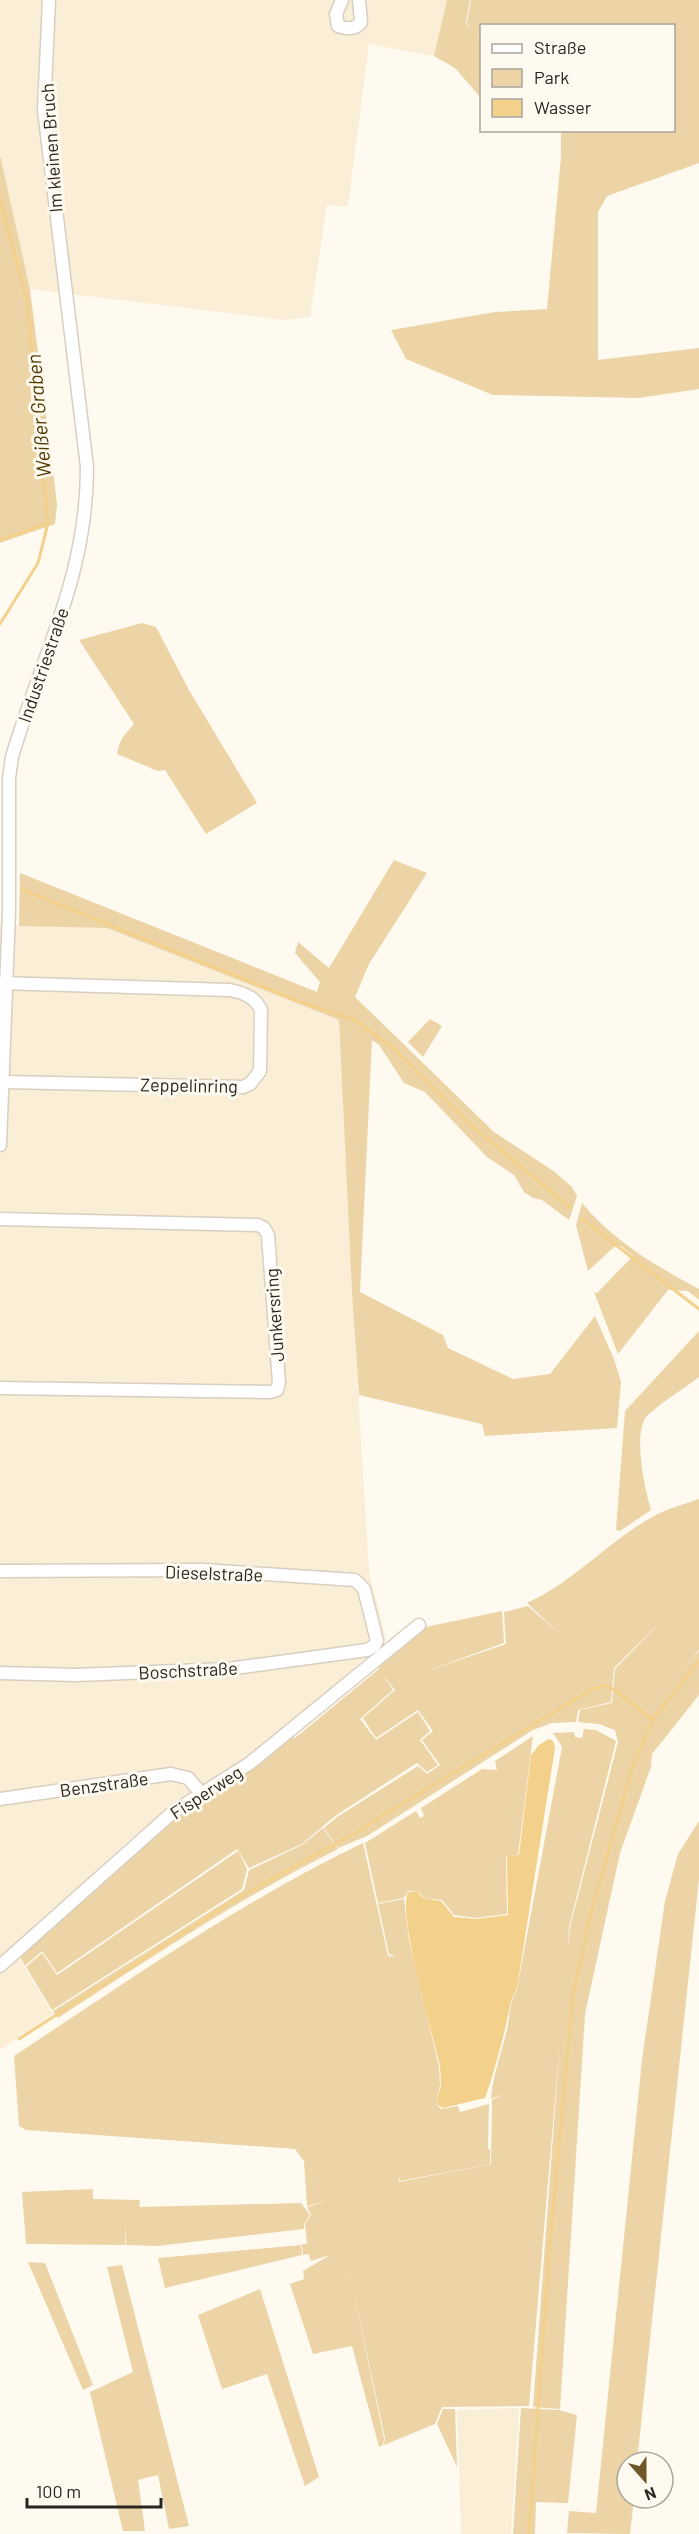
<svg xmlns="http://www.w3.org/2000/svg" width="699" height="2534" viewBox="0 0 699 2534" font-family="Barlow,sans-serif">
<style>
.built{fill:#faeed7}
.green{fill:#ecd4a6}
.water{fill:#f4d18b}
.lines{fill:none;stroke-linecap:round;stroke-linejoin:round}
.stream{stroke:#f4d18b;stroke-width:3}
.minor-casing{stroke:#d7cfc0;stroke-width:15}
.minor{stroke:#fff;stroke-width:12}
.labels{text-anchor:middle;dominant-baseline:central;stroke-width:6;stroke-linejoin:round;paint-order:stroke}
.street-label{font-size:18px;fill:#292621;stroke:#fffaf0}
.water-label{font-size:20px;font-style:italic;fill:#523b00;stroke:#fffaf0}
</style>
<rect width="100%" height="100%" fill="#fffaf0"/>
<g class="built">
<polygon points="0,0 447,0 434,56 369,44 348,206 327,205 310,317 284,320 30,289 0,155"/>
<polygon points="0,925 107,928 339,1020 352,1293 369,1571 386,1639 313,1706 245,1761 186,1795 128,1841 13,1948 53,2014 0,2050"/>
<polygon points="519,2408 511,2534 461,2534 457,2410"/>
</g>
<g class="green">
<polygon points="447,0 470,0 466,23 469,29 467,23 471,0 699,0 699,163 607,196 598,212 598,360 699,348 699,389 639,398 493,395 406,359 391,330 495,312 547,309 561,157 561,131 674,130 674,26 482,26 481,33 476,33 481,34 481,98 455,68 434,56"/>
<polygon points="0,155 30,289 57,504 55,524 0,543"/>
<path d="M142,623L156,627L189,690L257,803L206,834L165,770L158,771L117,754C119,740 125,734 134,724L79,640Z"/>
<polygon points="394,860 427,873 369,964 355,997 494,1132 555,1172 572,1187 577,1196 569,1220 542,1200 533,1198 524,1192 514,1175 487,1157 425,1092 404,1083 379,1045 372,1040 360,1292 443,1335 448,1348 513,1379 550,1374 595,1316 614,1359 621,1382 617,1428 485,1436 482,1424 359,1395 352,1293 339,1020 107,928 19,926 20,873 317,992 320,982 295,953 298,942 329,968"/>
<polygon points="430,1019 442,1026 423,1057 408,1042"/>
<path d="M582,1203C613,1241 656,1266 699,1289V1300L688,1291L668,1290L618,1354L594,1292L597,1293L633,1256L621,1246L614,1247L588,1271L576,1225Z"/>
<path d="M699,1331V1377C686,1387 655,1407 646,1417C633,1434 645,1490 651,1510L620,1531L616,1530L625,1411Z"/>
<path d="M699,1499V1650L684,1668L699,1651V1695L652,1754L651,1767L620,1853L585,2014L560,2409L533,2407L560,2041L529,2406L442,2407L435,2424L384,2445L385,2438L348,2265L384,2438L383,2445L379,2447L352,2346L313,2354L290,2284L304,2279L303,2271L330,2255L311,2261L308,2254L303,2255L302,2244H307L305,2224L311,2215L307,2207L328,2200L307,2206L304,2161L295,2149L26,2130L19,2126L14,2056C128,1981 240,1902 363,1843L388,1956L396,1957L389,1954L378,1904L404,1899L409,1940L439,2067L440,2085L436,2104L441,2109L458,2106L460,2112L489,2104L488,2149H490V2164L400,2181L399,2177V2182L491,2164L492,2100L504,2094L491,2099C493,2073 503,2050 508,2025C510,2011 510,2002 517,1989L562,1747L553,1733L574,1732L575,1737L582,1738L584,1729L596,1730L616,1741L569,1927L568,1950L570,1927L618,1742L615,1730L599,1724L578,1722L580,1710L612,1703L615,1669L669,1613L614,1668L611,1702L578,1710L576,1722L552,1723L533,1730L367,1836L338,1848L324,1828L337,1817L418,1766L427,1774L440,1765L422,1740L433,1731L418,1710L376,1738L363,1718L395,1690L382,1674L393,1690L360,1719L376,1740L418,1712L430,1731L420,1740L438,1765L427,1772L417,1763L335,1816L302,1844L249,1868L237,1849L57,1973L42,1951L25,1966L19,1955L186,1808L291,1735L295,1738L379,1669L377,1665L421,1628L502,1611L504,1643L418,1674L506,1644L504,1612L528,1606L562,1636L527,1603C573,1582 605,1545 647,1520C663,1510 681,1505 699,1499Z"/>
<polygon points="533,1736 518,1855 506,1856 507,1914 475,1918 454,1915 442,1900 424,1898 419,1892 408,1891 404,1898 378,1903 365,1843 416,1811 420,1818 424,1816 421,1808 482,1769 497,1770 495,1761"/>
<polygon points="699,1821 699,1879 637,2462 627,2462 627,2498 634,2498 630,2534 567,2533 569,2511 596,2513 642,2060 665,1901 678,1854"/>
<path d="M323,1828L338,1849C240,1898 149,1959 58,2018L53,2011L244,1890L249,1870L302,1845Z"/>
<polygon points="238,1851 247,1869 242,1889 52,2010 26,1967 42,1953 57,1975"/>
<polygon points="93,2189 93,2199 140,2200 139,2207 301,2203 310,2215 304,2224 304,2229 157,2246 126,2245 125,2223 125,2245 26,2244 22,2192"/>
<polygon points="301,2245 302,2255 165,2288 158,2258"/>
<polygon points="28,2262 45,2263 93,2385 83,2390"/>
<polygon points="122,2265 189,2526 169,2529 158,2475 138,2480 145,2531 123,2531 90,2392 133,2372 107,2267"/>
<polygon points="260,2289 319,2477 305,2486 267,2374 222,2389 198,2315"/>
<polygon points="521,2408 559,2410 577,2415 568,2503 536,2502 535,2534 513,2534"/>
<polygon points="443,2409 455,2409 457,2467 437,2424"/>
</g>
<path class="water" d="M549,1739L553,1741L555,1748L517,1988C509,2002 509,2014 505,2029C499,2053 493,2076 485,2098L443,2108L436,2104L441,2085L440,2066C433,2036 397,1913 408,1892H418L423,1898L441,1901L454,1917L476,1919L508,1915L507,1856L519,1855L531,1755L539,1745Z"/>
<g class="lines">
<g class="stream">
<polyline points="0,200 27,300 48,523 38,563 0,624"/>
<polyline points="0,540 48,523"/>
<polyline points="23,890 301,1002 355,1020 394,1049 471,1125 571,1208"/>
<polyline points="582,1219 699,1309"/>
<polyline points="19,2039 236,1899 351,1835 592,1689 605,1685 615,1690 653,1720"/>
<polyline points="529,2534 550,2242 573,1995 591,1913 633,1765 653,1720 699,1661"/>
</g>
<g class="minor-casing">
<g id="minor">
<path d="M342,0L336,14L338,26C346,29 356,30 361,22L359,0"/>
<path d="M0,983L230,990C244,993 255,997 261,1010L260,1071L250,1084L243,1087L3,1082"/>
<path d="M0,1145L9,911V778L12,757C42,655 87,577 87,467L44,110L49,0"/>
<polyline points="0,1219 258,1225 264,1228 268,1235 279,1383 277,1390 270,1392 0,1388"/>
<polyline points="0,1571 203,1570 355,1580 364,1589 377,1641 374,1646 367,1650 228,1669 76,1675 0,1673"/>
<polyline points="0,1799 171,1774 188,1778 201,1793"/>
<polyline points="0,1966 173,1812 250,1763 419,1625"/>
</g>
</g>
<use href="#minor" class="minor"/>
</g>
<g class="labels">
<g class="street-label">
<text transform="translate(51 148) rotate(-94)">Im kleinen Bruch</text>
<text transform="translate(43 665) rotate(-71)">Industriestraße</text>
<text transform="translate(189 1085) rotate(1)">Zeppelinring</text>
<text transform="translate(274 1315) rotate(-94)">Junkersring</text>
<text transform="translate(214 1573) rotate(2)">Dieselstraße</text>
<text transform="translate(188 1670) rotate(-3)">Boschstraße</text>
<text transform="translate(104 1784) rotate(-8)">Benzstraße</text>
<text transform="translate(206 1792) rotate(-33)">Fisperweg</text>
</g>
<g class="water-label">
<text transform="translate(38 416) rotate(-95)">Weißer Graben</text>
</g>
</g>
<rect x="480" y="24" width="195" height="108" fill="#fffaf0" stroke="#a9a59d" stroke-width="1.5"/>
<rect x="492" y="44" width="30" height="9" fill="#ffffff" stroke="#a9a59d" stroke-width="1.5"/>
<text x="534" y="54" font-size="18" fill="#292621">Straße</text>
<rect x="492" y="69" width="30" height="18" fill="#ecd4a6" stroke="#a9a59d" stroke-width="1.5"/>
<text x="534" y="84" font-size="18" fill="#292621">Park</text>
<rect x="492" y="99" width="30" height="18" fill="#f4d18b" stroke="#a9a59d" stroke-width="1.5"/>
<text x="534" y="114" font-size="18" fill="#292621">Wasser</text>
<g transform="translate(645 2480) rotate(159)"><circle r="28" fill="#fffaf0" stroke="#a9a59d" stroke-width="1.5"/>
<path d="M0-4.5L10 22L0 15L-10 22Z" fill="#6f5828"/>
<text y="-9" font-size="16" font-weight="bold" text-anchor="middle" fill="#292621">N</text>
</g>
<path d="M27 2498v9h134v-9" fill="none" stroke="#292621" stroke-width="3"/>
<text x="36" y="2498" font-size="18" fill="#292621" stroke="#fffaf0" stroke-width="4.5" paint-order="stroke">100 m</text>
</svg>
